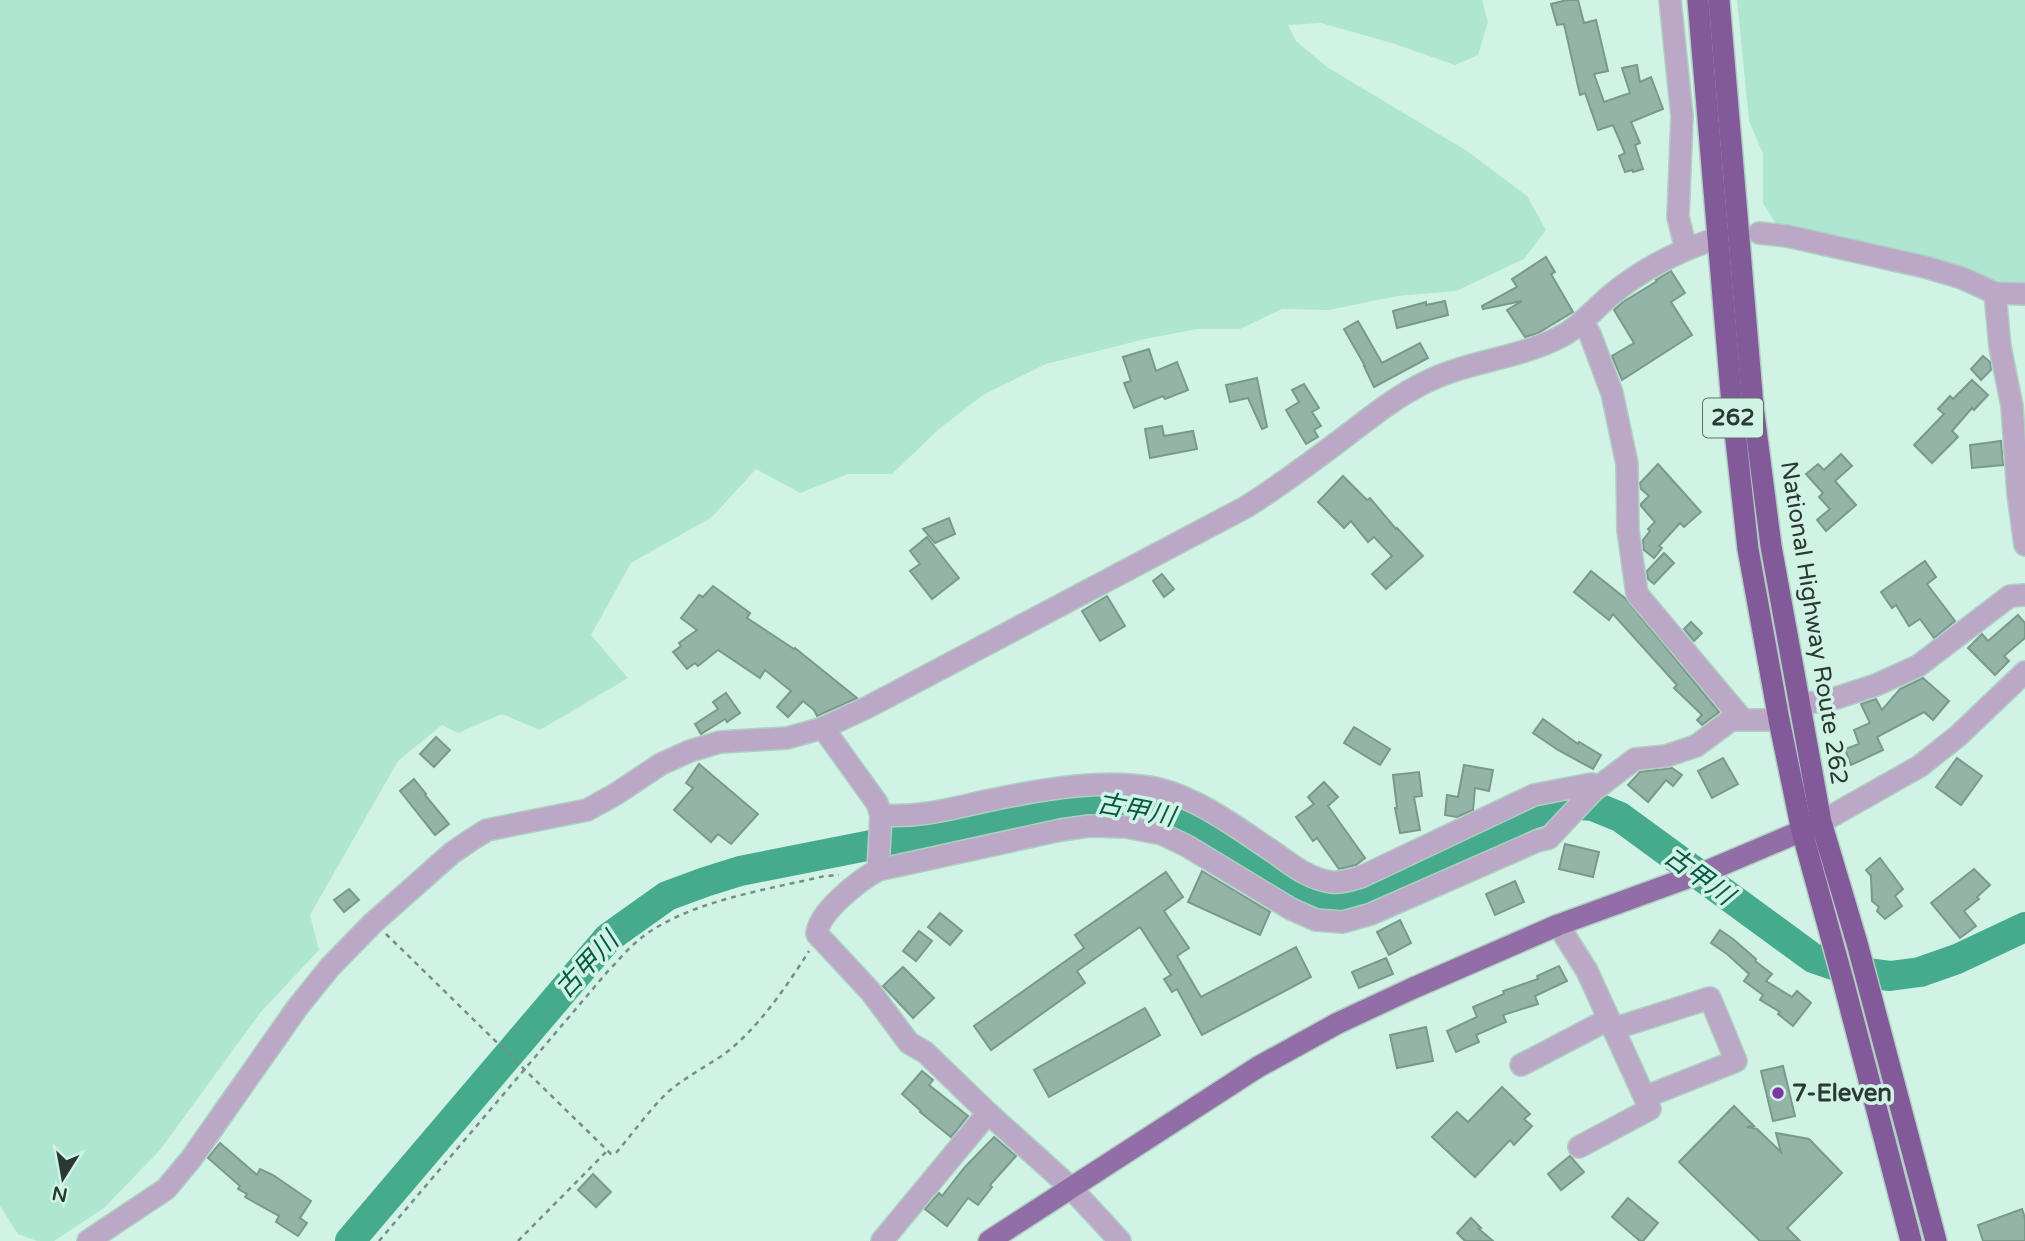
<svg xmlns="http://www.w3.org/2000/svg" width="2025" height="1241" viewBox="0 0 2025 1241" font-family="'Varela Round','Noto Sans JP',sans-serif">
<style>
.green{fill:#afe6d1}
.lines{fill:none;stroke-linecap:round;stroke-linejoin:round}
.river{stroke:#46ab8c;stroke-width:30}
.building{fill:#94b4a8;stroke:#79998d;stroke-width:2}
.minor-casing{stroke:#b0cec2;stroke-width:24}
.major-casing{stroke:#b0cec2;stroke-width:24}
.highway-casing{stroke:#b0cec2;stroke-width:24}
.path{stroke:#778e85;stroke-width:2.5;stroke-dasharray:5 5;stroke-linecap:butt}
.minor{stroke:#baa8c6;stroke-width:21}
.major{stroke:#916fa6;stroke-width:21}
.highway{stroke:#825a99;stroke-width:21}
.poi-dot{fill:#7f34a5;stroke:#d1f3e6;stroke-width:2.5}
.labels{text-anchor:middle;dominant-baseline:central;stroke-width:7;stroke-linejoin:round;paint-order:stroke}
.shield{fill:#d1f3e6;stroke:#5d7069;stroke-width:2}
.shield-label{font-size:23px;font-weight:bold;fill:#2b3833}
.street-label{font-size:24px;fill:#2b3833;stroke:#d1f3e6}
.poi-label{font-size:24px;font-weight:bold;fill:#2b3833;stroke:#d1f3e6;text-anchor:start}
.water-label{font-size:26px;font-style:italic;fill:#035a44;stroke:#d1f3e6}
</style>
<rect width="100%" height="100%" fill="#d1f3e6"/>
<g class="green">
<polygon points="0,0 1482,0 1488,22 1478,55 1455,65 1392,43 1321,23 1288,25 1296,41 1327,67 1467,151 1527,196 1546,230 1524,259 1456,291 1397,296 1329,310 1282,309 1240,329 1197,329 1145,339 1046,364 983,395 939,429 892,474 848,474 800,493 756,469 712,517 631,563 591,635 628,678 540,730 502,714 458,733 442,725 398,761 310,915 319,950 260,1013 160,1150 104,1208 54,1241 37,1241 18,1234 0,1206"/>
<path d="M1737,0H2025V282C1987,285 1965,267 1931,258C1880,244 1828,234 1776,224L1763,203V154L1749,121Z"/>
</g>
<g class="lines">
<polyline class="river" points="350,1241 608,938 667,896 705,882 740,871 988,822 1052,806 1089,800 1118,802 1174,814 1254,863 1310,893 1341,902 1376,897 1529,815 1565,804 1593,806 1620,817 1813,958 1851,971 1890,976 1920,972 1957,959 2025,927"/>
</g>
<g class="building">
<polygon points="1567,0 1578,0 1584,23 1596,20 1608,71 1594,74 1604,102 1630,93 1622,68 1637,65 1640,82 1651,77 1663,109 1631,122 1640,143 1635,145 1643,169 1633,172 1632,170 1625,172 1619,156 1625,153 1613,125 1598,130 1585,93 1580,95 1564,24 1557,25 1551,4"/>
<polygon points="1546,257 1555,272 1551,274 1573,312 1538,333 1525,337 1507,310 1522,301 1483,309 1482,306 1517,287 1512,279"/>
<polygon points="1671,271 1685,293 1671,302 1692,335 1622,380 1612,356 1634,343 1614,310 1623,302 1657,281 1656,280"/>
<polygon points="1445,301 1448,315 1397,328 1393,311 1426,302 1426,305"/>
<polygon points="1358,321 1382,363 1420,343 1428,358 1374,387 1364,366 1365,366 1344,329"/>
<polygon points="1149,349 1156,371 1177,362 1188,390 1165,399 1163,396 1134,408 1124,383 1131,381 1123,357"/>
<polygon points="1983,356 1990,362 1991,370 1981,380 1971,369"/>
<polygon points="1257,378 1267,427 1262,429 1248,398 1230,402 1226,385"/>
<polygon points="1972,380 1988,395 1974,410 1972,408 1952,431 1958,437 1932,463 1914,445 1944,414 1938,409 1950,396 1953,399"/>
<polygon points="1304,384 1319,408 1312,412 1321,426 1314,430 1318,437 1306,444 1286,410 1299,402 1292,390"/>
<polygon points="1162,426 1164,436 1193,431 1197,449 1150,458 1145,429"/>
<polygon points="2001,441 2003,465 1972,468 1970,445"/>
<polygon points="1841,454 1852,466 1835,481 1856,505 1826,531 1817,520 1830,509 1819,497 1823,493 1806,474 1818,464 1824,470"/>
<polygon points="1658,464 1701,512 1684,527 1680,523 1659,546 1662,548 1654,558 1644,550 1643,540 1650,531 1648,529 1655,522 1641,506 1641,504 1649,496 1641,489 1640,483"/>
<polygon points="1343,476 1367,500 1370,498 1396,529 1397,528 1423,556 1386,589 1372,574 1392,556 1374,537 1368,542 1351,521 1344,528 1318,502"/>
<polygon points="949,518 955,534 935,543 923,529"/>
<polygon points="927,537 959,578 932,599 910,571 920,564 910,551"/>
<polygon points="1664,553 1674,563 1654,584 1648,579 1647,571"/>
<polygon points="1925,561 1936,577 1927,584 1955,621 1934,638 1920,619 1909,626 1896,605 1892,608 1881,592"/>
<polygon points="1591,571 1626,599 1719,712 1702,725 1697,720 1702,715 1674,688 1677,685 1613,614 1609,620 1574,592"/>
<polygon points="1162,574 1174,589 1164,597 1153,581"/>
<polygon points="713,586 750,613 747,618 794,649 795,648 857,698 817,716 814,710 803,701 788,717 777,707 791,691 765,670 760,678 718,650 698,666 695,663 687,669 673,652 681,646 679,643 697,630 681,618 699,595 703,597"/>
<polygon points="1107,596 1125,626 1100,641 1082,611"/>
<polygon points="2018,615 2025,623 2025,638 2004,656 2009,661 1995,675 1968,648 1982,634 1988,641"/>
<polygon points="1691,622 1702,633 1694,641 1684,629"/>
<polygon points="1923,678 1949,701 1933,720 1924,712 1877,737 1883,750 1851,765 1845,749 1859,744 1854,730 1870,723 1861,704 1876,699 1882,710 1900,689"/>
<polygon points="726,693 740,713 727,722 725,719 701,734 695,724 718,709 713,702"/>
<polygon points="1543,719 1578,744 1579,742 1601,755 1593,769 1558,750 1533,733"/>
<polygon points="1354,727 1390,749 1380,765 1344,743"/>
<polygon points="436,737 450,750 434,767 420,754"/>
<polygon points="1723,758 1738,784 1712,798 1698,771"/>
<polygon points="1957,758 1982,776 1961,805 1936,787"/>
<polygon points="699,764 758,814 731,844 718,834 711,842 674,810 693,788 686,783"/>
<polygon points="1464,765 1493,770 1489,791 1475,788 1473,810 1457,817 1445,815 1447,795 1458,797"/>
<polygon points="1672,768 1682,775 1673,786 1666,780 1648,802 1628,785 1640,772"/>
<polygon points="1419,772 1422,796 1414,797 1420,830 1400,833 1395,808 1397,808 1393,775"/>
<polygon points="414,779 426,794 425,795 449,824 435,835 400,791"/>
<polygon points="1324,782 1338,797 1328,806 1365,858 1356,865 1339,869 1317,838 1313,841 1296,817 1314,804 1308,797"/>
<polygon points="1565,844 1599,852 1593,877 1559,869"/>
<polygon points="1880,858 1903,889 1895,896 1902,906 1885,919 1877,911 1879,907 1872,901 1871,876 1866,870"/>
<polygon points="1974,869 1990,885 1977,897 1979,899 1964,911 1976,926 1960,938 1931,903"/>
<polygon points="1202,871 1270,912 1260,935 1188,902"/>
<polygon points="1166,872 1183,897 1164,911 1189,948 1177,956 1201,997 1296,947 1311,977 1202,1035 1177,989 1172,992 1164,979 1171,975 1140,927 1077,971 1085,983 991,1050 974,1026 1084,948 1075,935"/>
<polygon points="1515,881 1524,902 1495,915 1486,894"/>
<polygon points="349,889 359,900 344,912 334,900"/>
<polygon points="940,913 962,931 950,945 928,927"/>
<polygon points="1400,920 1411,943 1389,955 1377,932"/>
<polygon points="1720,930 1733,939 1756,959 1755,961 1772,974 1766,981 1792,997 1797,991 1811,1003 1793,1026 1778,1014 1780,1012 1760,1000 1763,995 1744,981 1749,974 1727,954 1711,943"/>
<polygon points="919,931 932,941 916,961 903,951"/>
<polygon points="1386,958 1393,974 1359,988 1352,972"/>
<polygon points="1559,966 1567,981 1535,996 1538,1004 1503,1015 1506,1022 1476,1035 1479,1042 1456,1052 1447,1031 1477,1017 1473,1007 1504,994 1503,991 1538,979 1537,976"/>
<polygon points="903,967 934,998 913,1018 883,986"/>
<polygon points="1145,1008 1160,1035 1049,1097 1034,1070"/>
<polygon points="1426,1027 1433,1061 1397,1068 1390,1035"/>
<polygon points="1783,1066 1795,1116 1773,1121 1761,1071"/>
<polygon points="922,1071 933,1080 929,1085 968,1116 951,1137 920,1112 921,1111 902,1094"/>
<polygon points="1502,1087 1530,1114 1524,1119 1532,1126 1514,1145 1510,1140 1475,1177 1432,1137 1457,1112 1468,1122"/>
<polygon points="1734,1106 1754,1126 1747,1127 1757,1129 1781,1152 1776,1133 1809,1139 1842,1173 1787,1228 1800,1241 1760,1241 1679,1162"/>
<polygon points="994,1137 1016,1156 990,1185 992,1187 978,1205 968,1198 947,1226 925,1209 939,1193 942,1196 965,1167"/>
<polygon points="220,1143 257,1175 260,1169 273,1175 311,1201 300,1218 307,1223 298,1236 276,1222 279,1216 245,1197 247,1194 238,1189 240,1186 208,1158"/>
<polygon points="1570,1156 1584,1172 1561,1190 1548,1174"/>
<polygon points="593,1174 611,1192 596,1207 578,1190"/>
<polygon points="1628,1198 1658,1223 1643,1241 1640,1241 1612,1217"/>
<polygon points="2022,1209 2025,1218 2025,1241 1983,1241 1978,1225"/>
<polygon points="1471,1218 1481,1228 1479,1229 1493,1241 1465,1241 1457,1233"/>
</g>
<g class="lines">
<g class="minor-casing">
<g id="minor">
<polyline points="1670,0 1682,116 1678,217 1686,249"/>
<polyline points="1759,233 1787,236 1925,267 1962,278 1995,293 2025,294"/>
<polyline points="1995,293 2000,347 2012,406 2018,494 2025,545"/>
<polyline points="1582,322 1590,334 1612,393 1627,464 1628,530 1637,594 1742,719"/>
<polyline points="1799,705 1836,698 1876,685 1918,666 2010,596 2025,595"/>
<path d="M823,728L877,803L881,815L878,870C860,880 818,912 817,934L871,992L909,1043L925,1052L988,1113L1070,1187L1120,1241"/>
<path d="M881,815C917,818 950,809 986,801C1038,790 1106,777 1159,789C1200,799 1240,830 1275,853C1292,865 1309,879 1331,882C1342,883 1351,880 1361,877L1534,795L1591,784L1600,786"/>
<polyline points="1821,822 1920,766 1958,736 2025,672"/>
<polyline points="878,870 1061,830 1089,826 1126,827 1162,834 1187,846 1291,909 1316,920 1343,922 1371,914 1537,841 1549,838 1593,791 1635,759 1666,756 1696,746 1731,720 1779,720"/>
<polyline points="1558,925 1587,971 1650,1109 1579,1147"/>
<polyline points="1613,1029 1710,998 1736,1061 1645,1097"/>
<polyline points="1521,1065 1609,1019"/>
<path d="M88,1241L166,1189L191,1159L297,1008L330,967L373,923L452,853L471,840L487,830L587,810L616,794L661,764L690,751L720,742L787,738L823,728L868,707L1246,507C1281,485 1314,460 1346,436C1372,416 1397,396 1426,382C1468,361 1516,359 1558,338C1579,328 1593,310 1611,295C1640,271 1674,253 1709,241"/>
<polyline points="882,1241 988,1113"/>
</g>
</g>
<g class="major-casing">
<polyline id="major" points="989,1241 1258,1067 1338,1023 1411,989 1558,925 1712,869 1818,824"/>
</g>
<g class="highway-casing">
<g id="highway">
<polyline points="1698,0 1732,404 1748,549 1779,720 1802,831 1844,984 1911,1241"/>
<polyline points="1719,0 1753,406 1771,546 1821,822 1857,943 1936,1241"/>
</g>
</g>
<g class="path">
<path d="M386,934L611,1154L616,1153C633,1133 650,1109 669,1091C686,1077 705,1067 723,1055C757,1030 787,986 809,951"/>
<path d="M379,1241L608,971C617,962 625,952 634,944C680,902 766,890 825,876L839,875"/>
<polyline points="518,1241 607,1151"/>
</g>
<use href="#minor" class="minor"/>
<use href="#major" class="major"/>
<use href="#highway" class="highway"/>
</g>
<circle class="poi-dot" cx="1778" cy="1093" r="7"/>
<g class="labels">
<rect class="shield" x="1703" y="398.5" width="60" height="39" rx="5"/>
<g class="shield-label">
<text x="1733" y="418">262</text>
</g>
<g class="street-label">
<text transform="translate(1814 623) rotate(81)">National Highway Route 262</text>
</g>
<g class="poi-label">
<text x="1792" y="1093">7-Eleven</text>
</g>
<g class="water-label">
<text transform="translate(1136 810) rotate(11)">古甲川</text>
<text transform="translate(1699 876) rotate(36)">古甲川</text>
<text transform="translate(587 965) rotate(-47)">古甲川</text>
</g>
</g>
<g transform="translate(63 1178) rotate(191)" stroke="#d1f3e6" stroke-width="5" paint-order="stroke">
<path d="M0-5L12 26L0 18L-12 26Z" fill="#2b3833"/>
<text y="-10" font-size="19" font-weight="bold" text-anchor="middle" fill="#2b3833">N</text>
</g>
</svg>
